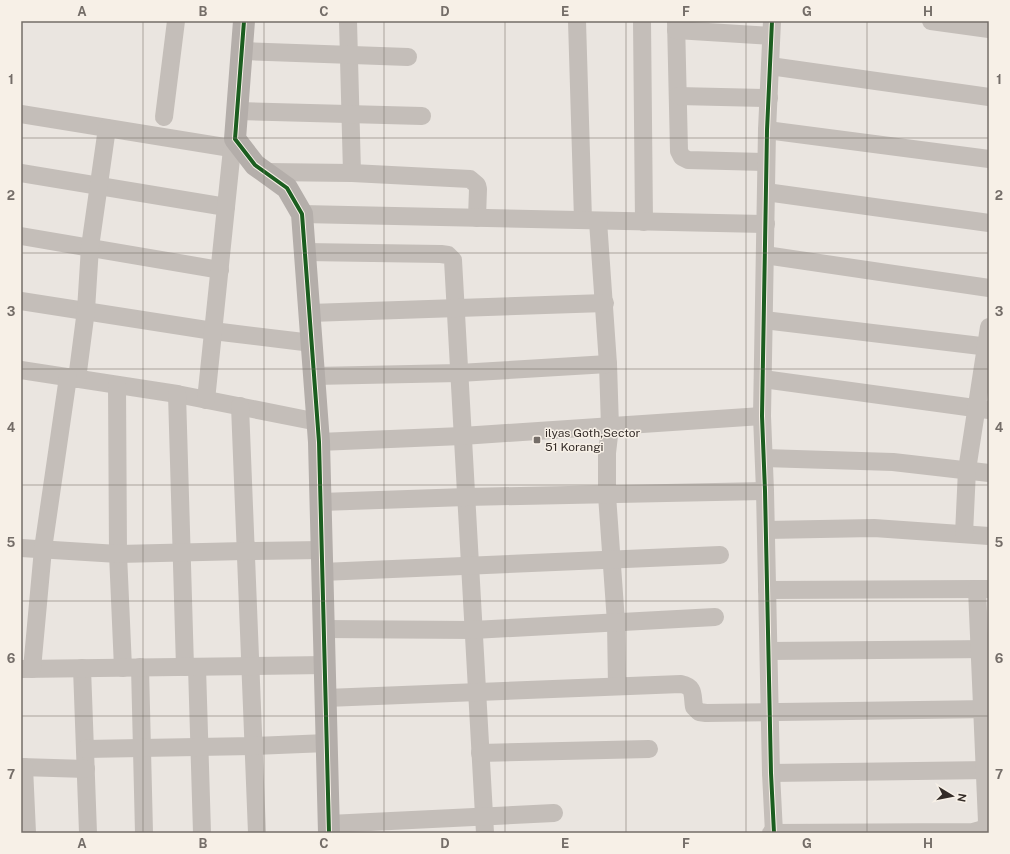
<svg xmlns="http://www.w3.org/2000/svg" width="1010" height="854" viewBox="0 0 1010 854" font-family="'Public Sans',sans-serif">
<style>
.lines{fill:none;stroke-linecap:round;stroke-linejoin:round}
.street{stroke:#c4beb9;stroke-width:18}
.secondary{stroke:#b4aeaa;stroke-width:22}
.cycleway-casing{stroke:#f7f0e7;stroke-width:6}
.cycleway{stroke:#1b5e20;stroke-width:4}
.grid{fill:none;stroke:#746d68;stroke-width:1;stroke-opacity:0.55}
.poi-dot{fill:#746d68;stroke:#f7f0e7;stroke-width:1.5}
.labels{text-anchor:middle;dominant-baseline:central;stroke-width:3;stroke-linejoin:round;paint-order:stroke}
.poi-label{font-size:12px;fill:#342c28;stroke:#f7f0e7;text-anchor:start}
.neatline{fill:none;stroke:#746d68;stroke-width:1.5}
.grid-label{font-size:13px;text-anchor:middle;font-weight:bold;fill:#746d68}
</style>
<rect width="100%" height="100%" fill="#eae5e0"/>
<g class="lines">
<g class="street">
<polyline points="348,21 352,173"/>
<polyline points="577,21 583,220"/>
<polyline points="642,21 644,222"/>
<polyline points="676,21 679,151 682,157 688,160 766,162"/>
<polyline points="772,21 767,130 762,416 765,491 771,773 774,833"/>
<polyline points="931,21 989,29"/>
<polyline points="676,30 771,36"/>
<polyline points="242,51 408,57"/>
<polyline points="770,66 989,97"/>
<polyline points="678,96 769,98"/>
<polyline points="237,111 422,116"/>
<polyline points="21,114 243,150"/>
<polyline points="164,117 176,21"/>
<polyline points="767,130 989,159"/>
<polyline points="266,172 352,173 470,179 477,185 478,189 477,218"/>
<polyline points="21,173 226,207"/>
<polyline points="766,192 989,223"/>
<polyline points="302,214 766,224"/>
<polyline points="598,221 608,364 610,427 607,453 607,495 616,622 617,686"/>
<polyline points="21,236 220,270"/>
<polyline points="305,252 441,254 448,255 453,260 485,833"/>
<polyline points="765,255 989,288"/>
<polyline points="21,301 213,331 312,343"/>
<polyline points="310,313 605,303"/>
<polyline points="764,320 989,347"/>
<polyline points="21,370 177,394 318,422"/>
<polyline points="314,376 459,373 608,364"/>
<polyline points="77,379 86,310 90,247 107,128"/>
<polyline points="763,379 989,410"/>
<polyline points="117,385 118,554 123,668"/>
<polyline points="177,394 185,667"/>
<polyline points="206,400 232,149"/>
<polyline points="240,406 257,833"/>
<polyline points="319,442 462,436 762,416"/>
<polyline points="764,458 893,462 989,473"/>
<polyline points="321,502 466,497 765,491"/>
<polyline points="766,530 874,528 989,536"/>
<polyline points="964,534 967,470 989,327"/>
<polyline points="21,548 118,554 245,551 322,550"/>
<polyline points="322,572 720,555"/>
<polyline points="767,590 977,589"/>
<polyline points="324,629 473,630 715,617"/>
<polyline points="769,651 989,649"/>
<polyline points="140,667 144,833"/>
<polyline points="197,667 202,833"/>
<polyline points="82,668 88,833"/>
<polyline points="21,669 325,665"/>
<polyline points="32,669 43,549 68,377"/>
<path d="M326,698L681,684C695,687 692,694 694,707L699,712L706,713L989,709"/>
<polyline points="85,749 253,746 327,743"/>
<polyline points="480,753 649,749"/>
<polyline points="21,767 86,769"/>
<polyline points="24,767 27,833"/>
<polyline points="771,773 989,770"/>
<polyline points="329,824 554,813"/>
<polyline points="771,833 973,832 984,829 987,822 977,589 989,589"/>
</g>
<polyline class="secondary" points="244,21 235,139 255,165 287,188 302,214 319,442 329,833"/>
<g class="cycleway-casing">
<g id="cycleway">
<polyline points="244,21 235,139 255,165 287,188 302,214 319,442 329,833"/>
<polyline points="772,21 767,130 762,416 765,491 771,773 774,833"/>
</g>
</g>
<use href="#cycleway" class="cycleway"/>
</g>
<path class="grid" d="M143,21V833M264,21V833M384,21V833M505,21V833M626,21V833M746,21V833M867,21V833M21,138H989M21,253H989M21,369H989M21,485H989M21,601H989M21,716H989"/>
<rect class="poi-dot" x="533" y="436" width="8" height="8" rx="2"/>
<g class="labels">
<g class="poi-label">
<text x="545" y="433">ilyas Goth,Sector<tspan x="545" dy="14">51 Korangi</tspan></text>
</g>
</g>
<rect width="1010" height="854" fill="none" stroke="#f7f0e7" stroke-width="44"/>
<g transform="translate(952 796) rotate(100)" stroke="#f7f0e7" stroke-width="3" paint-order="stroke">
<path d="M0-3L7 15L0 10L-7 15Z" fill="#342c28"/>
<text y="-6" font-size="11" font-weight="bold" text-anchor="middle" fill="#342c28">N</text>
</g>
<rect x="22" y="22" width="966" height="810" class="neatline"/>
<g class="grid-label">
<text x="82" y="16">A</text>
<text x="203" y="16">B</text>
<text x="324" y="16">C</text>
<text x="445" y="16">D</text>
<text x="565" y="16">E</text>
<text x="686" y="16">F</text>
<text x="807" y="16">G</text>
<text x="928" y="16">H</text>
<text x="11" y="84">1</text>
<text x="999" y="84">1</text>
<text x="11" y="200">2</text>
<text x="999" y="200">2</text>
<text x="11" y="316">3</text>
<text x="999" y="316">3</text>
<text x="11" y="432">4</text>
<text x="999" y="432">4</text>
<text x="11" y="547">5</text>
<text x="999" y="547">5</text>
<text x="11" y="663">6</text>
<text x="999" y="663">6</text>
<text x="11" y="779">7</text>
<text x="999" y="779">7</text>
<text x="82" y="848">A</text>
<text x="203" y="848">B</text>
<text x="324" y="848">C</text>
<text x="445" y="848">D</text>
<text x="565" y="848">E</text>
<text x="686" y="848">F</text>
<text x="807" y="848">G</text>
<text x="928" y="848">H</text>
</g>
</svg>
